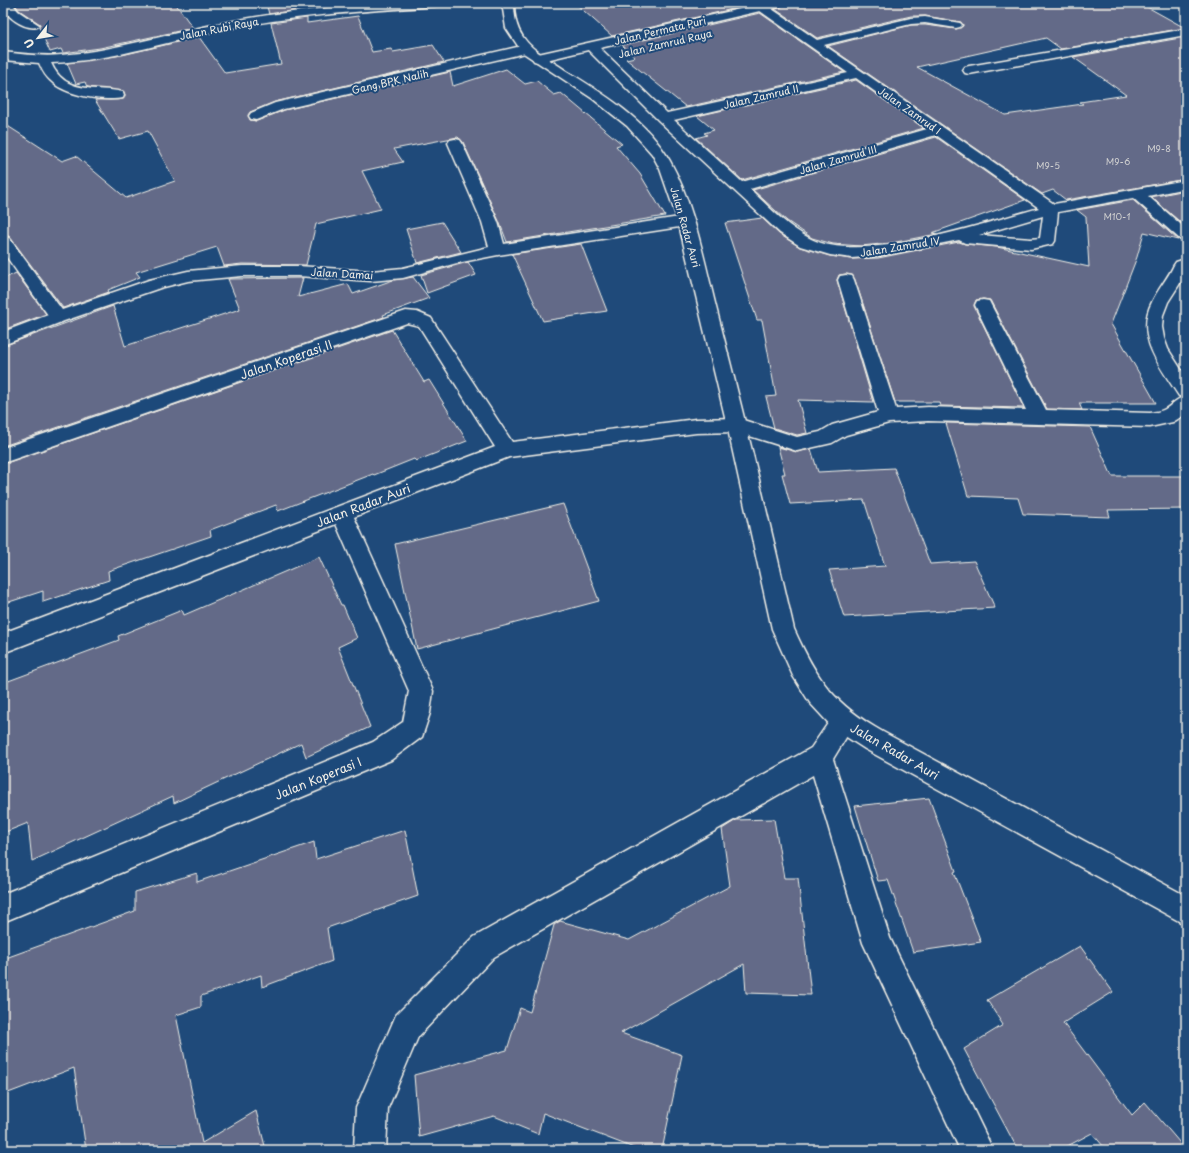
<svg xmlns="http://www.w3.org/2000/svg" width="1189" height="1153" viewBox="0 0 1189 1153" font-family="'Playpen Sans',sans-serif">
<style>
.building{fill:#636b88;stroke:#f4f1e8}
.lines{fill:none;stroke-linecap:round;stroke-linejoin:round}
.minor-casing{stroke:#f4f1e8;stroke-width:3}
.secondary-casing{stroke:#f4f1e8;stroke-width:3}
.minor{fill:#1f4a7a;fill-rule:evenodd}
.secondary{fill:#1f4a7a;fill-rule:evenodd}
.labels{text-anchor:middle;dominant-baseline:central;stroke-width:4;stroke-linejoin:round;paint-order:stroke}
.far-number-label{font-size:9px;fill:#d0d0d0}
.far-street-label{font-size:10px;fill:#f4f1e8;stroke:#1f4a7a}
.street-label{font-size:12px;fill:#f4f1e8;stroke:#1f4a7a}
</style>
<rect width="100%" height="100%" fill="#1f4a7a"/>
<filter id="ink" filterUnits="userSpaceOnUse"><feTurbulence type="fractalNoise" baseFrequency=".025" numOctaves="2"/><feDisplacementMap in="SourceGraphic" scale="8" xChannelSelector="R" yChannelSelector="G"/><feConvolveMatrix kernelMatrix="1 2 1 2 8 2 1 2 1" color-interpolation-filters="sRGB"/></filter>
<g filter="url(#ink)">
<g class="building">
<polygon points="14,3 175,3 193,28 100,48 63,53 61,49 50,52 39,27 40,24 19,10"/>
<polygon points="266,3 307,3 307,9 269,14"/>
<polygon points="575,3 760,3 612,36"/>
<polygon points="783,3 1140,3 1185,28 1061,49 1046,38 917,67 1005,115 1083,104 1080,102 1126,95 1073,57 1186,37 1186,179 1066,200 1053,190 1042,194 828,46 911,25 925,25 956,29 963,26 961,22 925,16 911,16 817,38 775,9 781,7"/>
<polygon points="760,13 844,72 686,107 626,59 635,57 622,45"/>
<polygon points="358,16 372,52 391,49 393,52 433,45 444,62 275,102 250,112 248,115 250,120 257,121 284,110 450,72 453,86 506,69 525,84 537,81 554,95 561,93 622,144 616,146 640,174 665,216 507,242 499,221 463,142 458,137 394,149 403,162 362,171 381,209 316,224 306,265 242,264 224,266 217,247 136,272 140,277 108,290 109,292 63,308 10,237 3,233 3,123 62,161 76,156 126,198 175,181 148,131 119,139 95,100 123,99 125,95 124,92 87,87 85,82 76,84 67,63 122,55 199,37 225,73 281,64 271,23 307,18 307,23"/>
<polygon points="856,80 924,128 742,180 696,138 707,135 704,133 714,130 697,116"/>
<polygon points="936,137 1025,200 932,233 937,234 891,243 861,246 833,244 812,238 787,221 753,190"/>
<polygon points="1186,190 1186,227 1151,197"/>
<polygon points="1133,200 1178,240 1144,232 1137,257 1111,324 1156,403 1079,403 1082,410 1047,409 990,300 983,299 976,300 974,306 1024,408 940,406 939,402 895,402 855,280 852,275 846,274 839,275 837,280 873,402 798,400 807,433 797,435 774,428 766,397 776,396 762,320 757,320 725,223 762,218 779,234 800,247 830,256 852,259 878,258 959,242 965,244 997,247 1089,267 1086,217 1077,210"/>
<polygon points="442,222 461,252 417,263 406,229"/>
<polygon points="581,244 607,311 543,321 512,254"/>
<polygon points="468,262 476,275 427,293 421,275"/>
<polygon points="16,273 46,314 3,330 3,279"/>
<polygon points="413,277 429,298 383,315 384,317 3,446 3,346 113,306 125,346 240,309 228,279 303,278 298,297 348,284 353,294 393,280"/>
<polygon points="392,330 424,382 429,380 467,441 416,461 414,459 374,475 373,474 278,511 276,505 210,530 211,536 108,571 109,580 43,602 43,591 3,604 3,464"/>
<polygon points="946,423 1090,427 1112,476 1186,476 1186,509 1108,510 1110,517 1023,514 1018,498 968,496"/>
<polygon points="778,447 797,452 811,449 818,472 894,468 930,564 974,561 995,608 844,617 829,570 885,566 864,500 790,504 782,474 785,474"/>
<polygon points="563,504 599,601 417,649 395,544"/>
<polygon points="319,557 341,605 343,605 357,638 338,647 370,727 306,757 301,743 174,803 173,796 32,861 28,823 3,833 3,683 119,640 118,636 182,610 184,615"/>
<polygon points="929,798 956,871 954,872 981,942 913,952 888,880 878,881 855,806"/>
<polygon points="774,819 784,878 798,878 811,995 746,993 744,964 621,1033 682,1055 662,1150 639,1150 543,1113 538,1134 494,1116 419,1137 414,1075 507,1050 520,1008 530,1012 554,925 560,921 629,940 730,886 722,829 736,820"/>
<polygon points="405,830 418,896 327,928 332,961 262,987 261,975 201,996 201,1007 176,1015 202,1143 256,1111 266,1150 86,1150 74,1068 3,1095 3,959 135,911 135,892 197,873 197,882 314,842 316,859"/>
<polygon points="1080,946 1113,992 1063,1023 1132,1115 1145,1102 1186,1150 1100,1150 1104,1147 1092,1133 1060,1150 1018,1150 964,1049 1003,1025 987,1000"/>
</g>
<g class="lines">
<g class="minor-casing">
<g id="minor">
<path d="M3,3H12L18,11L39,25L37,27C25,30 3,16 3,3Z"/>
<path d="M390,3H443L437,6C371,11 304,14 238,27C176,38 115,61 51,63C65,95 95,86 123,92L124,95L123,98C104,102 64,95 51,81C45,76 42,70 39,63L3,60V52C22,54 41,57 61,55C114,51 166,34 218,24C275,12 333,7 390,3Z"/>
<path d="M767,3H782L781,6L772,9L817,40L911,18L925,17L960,23L962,25L960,27L956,28L925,23L911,24L824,45L1054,204L1186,180V188L1148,196L1186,229V242L1181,240L1133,198L1058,212L1055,241L1053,244L1031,249L965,243L959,240L878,256L852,258L830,255L800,246L780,233L659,121L588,50L538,62L534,61L532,58L534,55L538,54ZM760,11L848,73L667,113L600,48ZM856,78L927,129L742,182L674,120ZM936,135L1039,208C985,223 862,265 811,239C787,227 769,207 750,189ZM1043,216L1040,238L1031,239L979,235Z"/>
<polygon points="1186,29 1186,35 969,74 965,73 963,70 965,67 969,66"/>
<polygon points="526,45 530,46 532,49 530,52 284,109 256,120 251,119 249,116 251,113 275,103"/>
<polygon points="455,139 460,140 462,143 498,222 504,244 686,216 691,218 694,221 691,224 686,226 498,255 457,263 403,278 371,281 298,276 242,276 188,281 160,288 64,321 3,345 3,332 48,315 3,252 3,236 9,238 62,310 149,280 188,271 242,266 298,266 371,271 403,268 489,247 482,222 448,143 450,140"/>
<path d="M1182,260L1186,261V274L1168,302L1163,315L1162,327L1164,338L1168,349L1186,377V414L1173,422L1150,427L928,421L889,423L846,435L832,443L797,451L737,432L696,433L509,457L354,517L433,691L430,713L422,737L391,760L3,922V894L373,742L403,722L409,691L336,524L3,653V633L495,447L419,326L407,323L3,463V448L406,311L417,312L431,318L512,442L696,419L737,418L797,437L820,432L832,425L878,412L838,280L840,276L846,275L852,276L854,280L896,409L928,407L1026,410L975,305L977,301L983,300L989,301L991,305L1046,410L1150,413C1172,411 1170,401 1184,397L1179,396C1161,367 1134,337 1152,302C1158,289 1168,278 1174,265L1176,262Z"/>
<polygon points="844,709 853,713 856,721 833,759 890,938 993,1150 960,1150 863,943 813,775 494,957 418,1037 388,1108 386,1150 354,1150 356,1108 396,1015 474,937 811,748 835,713"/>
</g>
</g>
<g class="secondary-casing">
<path id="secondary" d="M502,3H514C514,15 516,27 523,37C533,52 551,60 565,70C604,94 647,120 670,161C695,206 705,265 718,315C745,419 770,524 794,629C817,680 834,704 883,732L1186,896V925L865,749L834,729L810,703L793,676L772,629L727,425L678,221L660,169L652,154L627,126L593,99L522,52L506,28Z"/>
</g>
<use href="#minor" class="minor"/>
<use href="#secondary" class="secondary"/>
</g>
</g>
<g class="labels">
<g class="far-number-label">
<text x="1159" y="148">M9-8</text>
<text x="1118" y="161">M9-6</text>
<text x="1048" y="165">M9-5</text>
<text x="1117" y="216">M10-1</text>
</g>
<g class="far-street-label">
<text transform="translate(219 28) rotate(-11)">Jalan Rubi Raya</text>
<text transform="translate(660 30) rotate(-13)">Jalan Permata Puri</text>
<text transform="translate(665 43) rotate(-13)">Jalan Zamrud Raya</text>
<text transform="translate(390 81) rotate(-13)">Gang BPK Nalih</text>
<text transform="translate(761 96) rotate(-13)">Jalan Zamrud II</text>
<text transform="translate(910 110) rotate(35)">Jalan Zamrud I</text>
<text transform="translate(838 159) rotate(-16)">Jalan Zamrud III</text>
<text transform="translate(686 227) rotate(74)">Jalan Radar Auri</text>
<text transform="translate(900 246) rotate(-9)">Jalan Zamrud IV</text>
<text transform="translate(342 273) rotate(3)">Jalan Damai</text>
</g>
<g class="street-label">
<text transform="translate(286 359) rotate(-19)">Jalan Koperasi II</text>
<text transform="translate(363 505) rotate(-21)">Jalan Radar Auri</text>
<text transform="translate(895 751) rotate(30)">Jalan Radar Auri</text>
<text transform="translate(318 778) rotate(-22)">Jalan Koperasi I</text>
</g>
</g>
<rect width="1189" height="1153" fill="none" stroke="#1f4a7a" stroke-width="16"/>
<rect x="8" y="8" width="1173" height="1137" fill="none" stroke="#f4f1e8" stroke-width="1.5" filter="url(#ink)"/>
<g transform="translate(38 38) rotate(239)" stroke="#1f4a7a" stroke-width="3" paint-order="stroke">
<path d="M0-3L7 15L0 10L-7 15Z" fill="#f4f1e8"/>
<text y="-6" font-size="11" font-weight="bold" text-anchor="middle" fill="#f4f1e8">U</text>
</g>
</svg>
